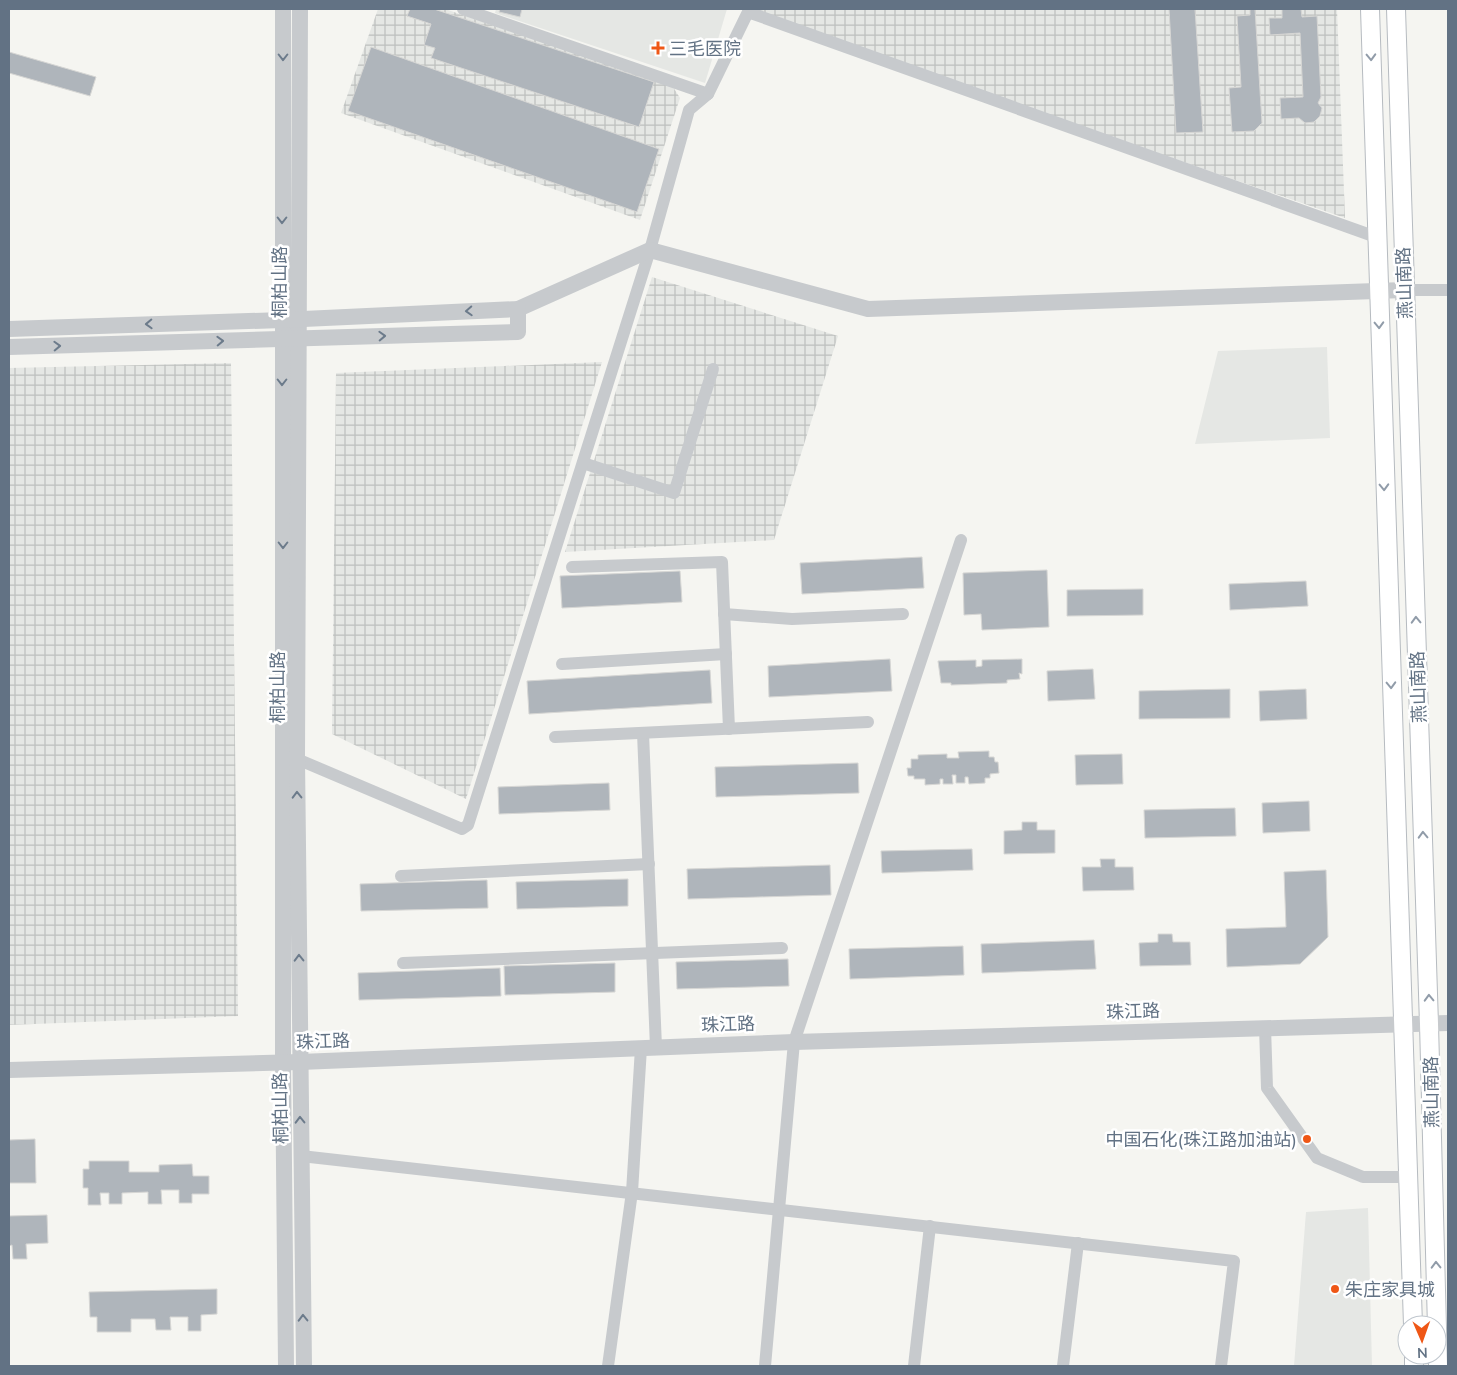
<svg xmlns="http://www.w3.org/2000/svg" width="1457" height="1375" viewBox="0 0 1457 1375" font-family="Mulish,'Noto Sans SC',sans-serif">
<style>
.built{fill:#e5e7e4}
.industrial{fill:url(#industrial-grid)}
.building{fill:#afb5bb;stroke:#d6d6d4}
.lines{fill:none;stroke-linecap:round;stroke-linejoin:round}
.secondary-casing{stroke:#b6bbc0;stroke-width:20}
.minor{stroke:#c7cacd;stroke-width:12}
.tertiary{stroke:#c7cacd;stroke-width:16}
.secondary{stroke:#fff;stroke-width:18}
.oneway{stroke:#6c7b8b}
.oneway2{stroke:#919ca9}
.poi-dot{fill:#ef5716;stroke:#fff;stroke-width:2}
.labels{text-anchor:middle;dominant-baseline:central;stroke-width:5;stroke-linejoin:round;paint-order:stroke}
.poi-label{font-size:18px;fill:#627284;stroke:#fff;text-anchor:start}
.street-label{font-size:18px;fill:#627284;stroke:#fff}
</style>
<defs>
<pattern id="industrial-grid" width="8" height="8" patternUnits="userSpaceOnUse" patternTransform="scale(1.25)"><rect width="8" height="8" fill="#e5e7e4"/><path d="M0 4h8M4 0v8" fill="none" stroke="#bdc0be"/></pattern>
</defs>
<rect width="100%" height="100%" fill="#f5f5f1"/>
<g class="built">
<polygon points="496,9 727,9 705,83 495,13"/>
<polygon points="1327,347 1330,438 1195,444 1218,351"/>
<polygon points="1368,1208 1372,1366 1294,1366 1306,1212"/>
</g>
<g class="industrial">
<polygon points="378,9 445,9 673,87 680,98 640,220 341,113"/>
<polygon points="743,9 1337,9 1345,218"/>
<polygon points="652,277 838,336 774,540 565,552"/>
<polygon points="602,362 466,799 332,734 336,373"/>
<polygon points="231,363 238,1016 9,1025 9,368"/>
</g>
<g class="building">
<polygon points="410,9 434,9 654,82 639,127 431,58 435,48 424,45 431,24 407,16"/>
<polygon points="500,9 522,9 520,17 499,12"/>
<polygon points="1169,9 1195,9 1203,132 1176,133"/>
<polygon points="1250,9 1255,9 1262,123 1254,131 1232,132 1229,88 1241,87 1237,16 1250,15"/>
<polygon points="1282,9 1301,9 1302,17 1317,16 1321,97 1318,103 1322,108 1320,116 1314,122 1305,123 1299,118 1281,119 1280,98 1303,97 1300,33 1270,35 1269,18 1282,18"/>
<polygon points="371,47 659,149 637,212 348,111"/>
<polygon points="9,52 96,77 90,96 9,73"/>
<polygon points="922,557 924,588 802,594 800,563"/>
<polygon points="1047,570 1049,627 982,630 981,614 964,615 963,573"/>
<polygon points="680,571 682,602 562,608 560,576"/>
<polygon points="1306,581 1308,606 1230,610 1229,584"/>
<polygon points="1143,589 1143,615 1067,616 1067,590"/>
<polygon points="890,659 892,691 769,697 768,666"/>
<polygon points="1022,659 1022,674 1019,673 1020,679 1007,680 1007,683 951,685 951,683 941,683 938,661 976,660 976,667 982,666 982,660"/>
<polygon points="1093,669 1095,699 1048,701 1047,671"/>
<polygon points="710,670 712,703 529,714 527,681"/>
<polygon points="1230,689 1230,718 1139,719 1139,691"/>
<polygon points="1306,689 1307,719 1260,721 1259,691"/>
<polygon points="989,751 989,757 994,757 995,762 998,762 999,773 990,774 990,778 985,778 985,783 969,784 968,777 965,777 965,783 956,783 956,775 952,775 953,784 943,784 943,779 940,779 940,784 925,785 925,779 914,779 914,776 908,776 907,768 911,768 911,759 918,759 918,755 947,754 947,758 959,758 958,752"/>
<polygon points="1122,754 1123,784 1076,785 1075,755"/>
<polygon points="858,763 859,793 716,797 715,767"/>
<polygon points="609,783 610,810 499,814 498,787"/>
<polygon points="1309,801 1310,831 1263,833 1262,803"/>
<polygon points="1235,808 1236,836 1145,838 1144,810"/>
<polygon points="1022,822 1037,822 1037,830 1055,830 1055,853 1004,854 1004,831 1022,830"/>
<polygon points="972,849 973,870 882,873 881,851"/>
<polygon points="1100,859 1115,859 1115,867 1133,867 1134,890 1083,891 1082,867 1101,867"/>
<polygon points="830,865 831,895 688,899 687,869"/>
<polygon points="1326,870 1328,937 1300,964 1227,967 1226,929 1286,927 1284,872"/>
<polygon points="628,879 628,906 517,909 516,882"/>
<polygon points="487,880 488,908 361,911 360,884"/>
<polygon points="1158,934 1172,934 1173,942 1190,942 1191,965 1140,966 1139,943 1158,942"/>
<polygon points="1094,940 1096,969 982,973 981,944"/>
<polygon points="963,946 964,975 850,979 849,949"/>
<polygon points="788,959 789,986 677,989 676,962"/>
<polygon points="615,963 615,992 505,995 504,966"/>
<polygon points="500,968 501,996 359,1000 358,973"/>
<polygon points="35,1139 36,1183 9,1183 9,1140"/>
<polygon points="89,1161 129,1161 129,1172 159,1172 159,1165 192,1164 193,1176 209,1176 209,1194 192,1194 192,1203 179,1203 179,1190 161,1190 162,1204 148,1204 148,1192 122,1193 122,1204 109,1204 109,1193 100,1193 101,1205 88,1205 88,1188 83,1188 83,1169 89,1169"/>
<polygon points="47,1215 48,1243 26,1244 27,1259 13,1259 12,1245 9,1246 9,1216"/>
<polygon points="217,1289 217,1314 201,1315 201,1331 188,1331 188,1317 170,1317 171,1330 156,1330 155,1319 131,1319 131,1332 97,1332 97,1317 90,1317 89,1292"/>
</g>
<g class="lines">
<g class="secondary-casing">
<g id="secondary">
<polyline points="1370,9 1413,1325"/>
<polyline points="1396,9 1429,1024 1438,1366"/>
<polyline points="1414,1355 1414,1366"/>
</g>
</g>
<g class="minor">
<polyline points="463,9 708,94"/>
<polyline points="1404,290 1448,290"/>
<polyline points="583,463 674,493 713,369"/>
<polyline points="572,567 722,562 729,729"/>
<polyline points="724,614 792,619 903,614"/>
<polyline points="562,664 726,654"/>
<polyline points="643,733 656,1047"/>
<polyline points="555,737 868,722"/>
<polyline points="297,759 462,829 468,825 650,250 689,110 708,94 748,12 1376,237"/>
<polyline points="401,876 649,864"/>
<polyline points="403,963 782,948"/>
<polyline points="1265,1027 1267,1088 1317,1158 1363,1177 1407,1177"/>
<polyline points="301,1156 1234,1261 1221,1366"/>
<polyline points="608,1366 632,1192 641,1048"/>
<polyline points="765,1366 794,1042 961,540"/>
<polyline points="914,1366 930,1226"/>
<polyline points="1063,1366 1078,1243"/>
</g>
<g class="tertiary">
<polyline points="283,9 283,1063 286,1366"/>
<polyline points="300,9 297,759 304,1366"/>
<polyline points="9,329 282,320 518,309 650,250 868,309 1404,290"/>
<polyline points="9,347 518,332 518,309"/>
<polyline points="9,1070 300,1062 794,1042 1448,1023"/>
</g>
<use href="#secondary" class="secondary"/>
</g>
<defs><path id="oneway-chevron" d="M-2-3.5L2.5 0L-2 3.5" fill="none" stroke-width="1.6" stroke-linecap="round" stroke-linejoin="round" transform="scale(1.25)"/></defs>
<g class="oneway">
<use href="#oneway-chevron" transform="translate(283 57) rotate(90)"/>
<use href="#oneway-chevron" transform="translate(282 220) rotate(90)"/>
<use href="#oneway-chevron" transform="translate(469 311) rotate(177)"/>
<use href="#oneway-chevron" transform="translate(149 324) rotate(178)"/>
<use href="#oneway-chevron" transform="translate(382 336) rotate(-2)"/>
<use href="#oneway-chevron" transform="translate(220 341) rotate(-2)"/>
<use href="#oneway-chevron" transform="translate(57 346) rotate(-2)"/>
<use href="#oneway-chevron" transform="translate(282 382) rotate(90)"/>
<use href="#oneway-chevron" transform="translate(283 545) rotate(90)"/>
<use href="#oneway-chevron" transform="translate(297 795) rotate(-91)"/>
<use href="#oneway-chevron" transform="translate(299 958) rotate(-91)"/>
<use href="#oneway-chevron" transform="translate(300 1120) rotate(-91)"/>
<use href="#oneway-chevron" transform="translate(303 1318) rotate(-91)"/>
</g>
<g class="oneway2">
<use href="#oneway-chevron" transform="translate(1371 57) rotate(88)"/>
<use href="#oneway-chevron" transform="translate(1379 325) rotate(88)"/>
<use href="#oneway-chevron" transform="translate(1384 487) rotate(88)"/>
<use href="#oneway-chevron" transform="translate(1416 620) rotate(-92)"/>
<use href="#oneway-chevron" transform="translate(1391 685) rotate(88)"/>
<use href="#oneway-chevron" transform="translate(1423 835) rotate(-92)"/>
<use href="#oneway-chevron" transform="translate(1429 998) rotate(-92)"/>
<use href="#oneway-chevron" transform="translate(1436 1265) rotate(-91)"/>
</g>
<g class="poi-dot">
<path d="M655.5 40.5h5v5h5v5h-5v5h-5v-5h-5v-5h5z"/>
<circle cx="1307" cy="1139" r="5"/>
<circle cx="1335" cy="1289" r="5"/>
</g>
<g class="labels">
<g class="poi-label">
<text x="669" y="48">三毛医院</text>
<text x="1297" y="1139" text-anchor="end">中国石化(珠江路加油站)</text>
<text x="1345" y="1289">朱庄家具城</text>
</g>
<g class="street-label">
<text transform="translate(279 282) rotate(-90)">桐柏山路</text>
<text transform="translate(1404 283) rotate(-92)">燕山南路</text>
<text transform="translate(277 687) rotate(-90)">桐柏山路</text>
<text transform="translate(1418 687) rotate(-92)">燕山南路</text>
<text transform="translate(1133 1011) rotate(-2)">珠江路</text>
<text transform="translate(728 1024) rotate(-2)">珠江路</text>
<text transform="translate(323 1041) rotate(-2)">珠江路</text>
<text transform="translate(1431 1092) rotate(-91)">燕山南路</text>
<text transform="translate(280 1108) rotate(-91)">桐柏山路</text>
</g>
</g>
<rect width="1457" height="1375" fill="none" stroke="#627284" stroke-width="20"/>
<g transform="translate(1422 1340) rotate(178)"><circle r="24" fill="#ffffff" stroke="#c0c7ce"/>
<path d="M0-4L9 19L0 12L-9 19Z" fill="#ef5716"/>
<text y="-8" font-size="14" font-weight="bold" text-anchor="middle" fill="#627284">N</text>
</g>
</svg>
